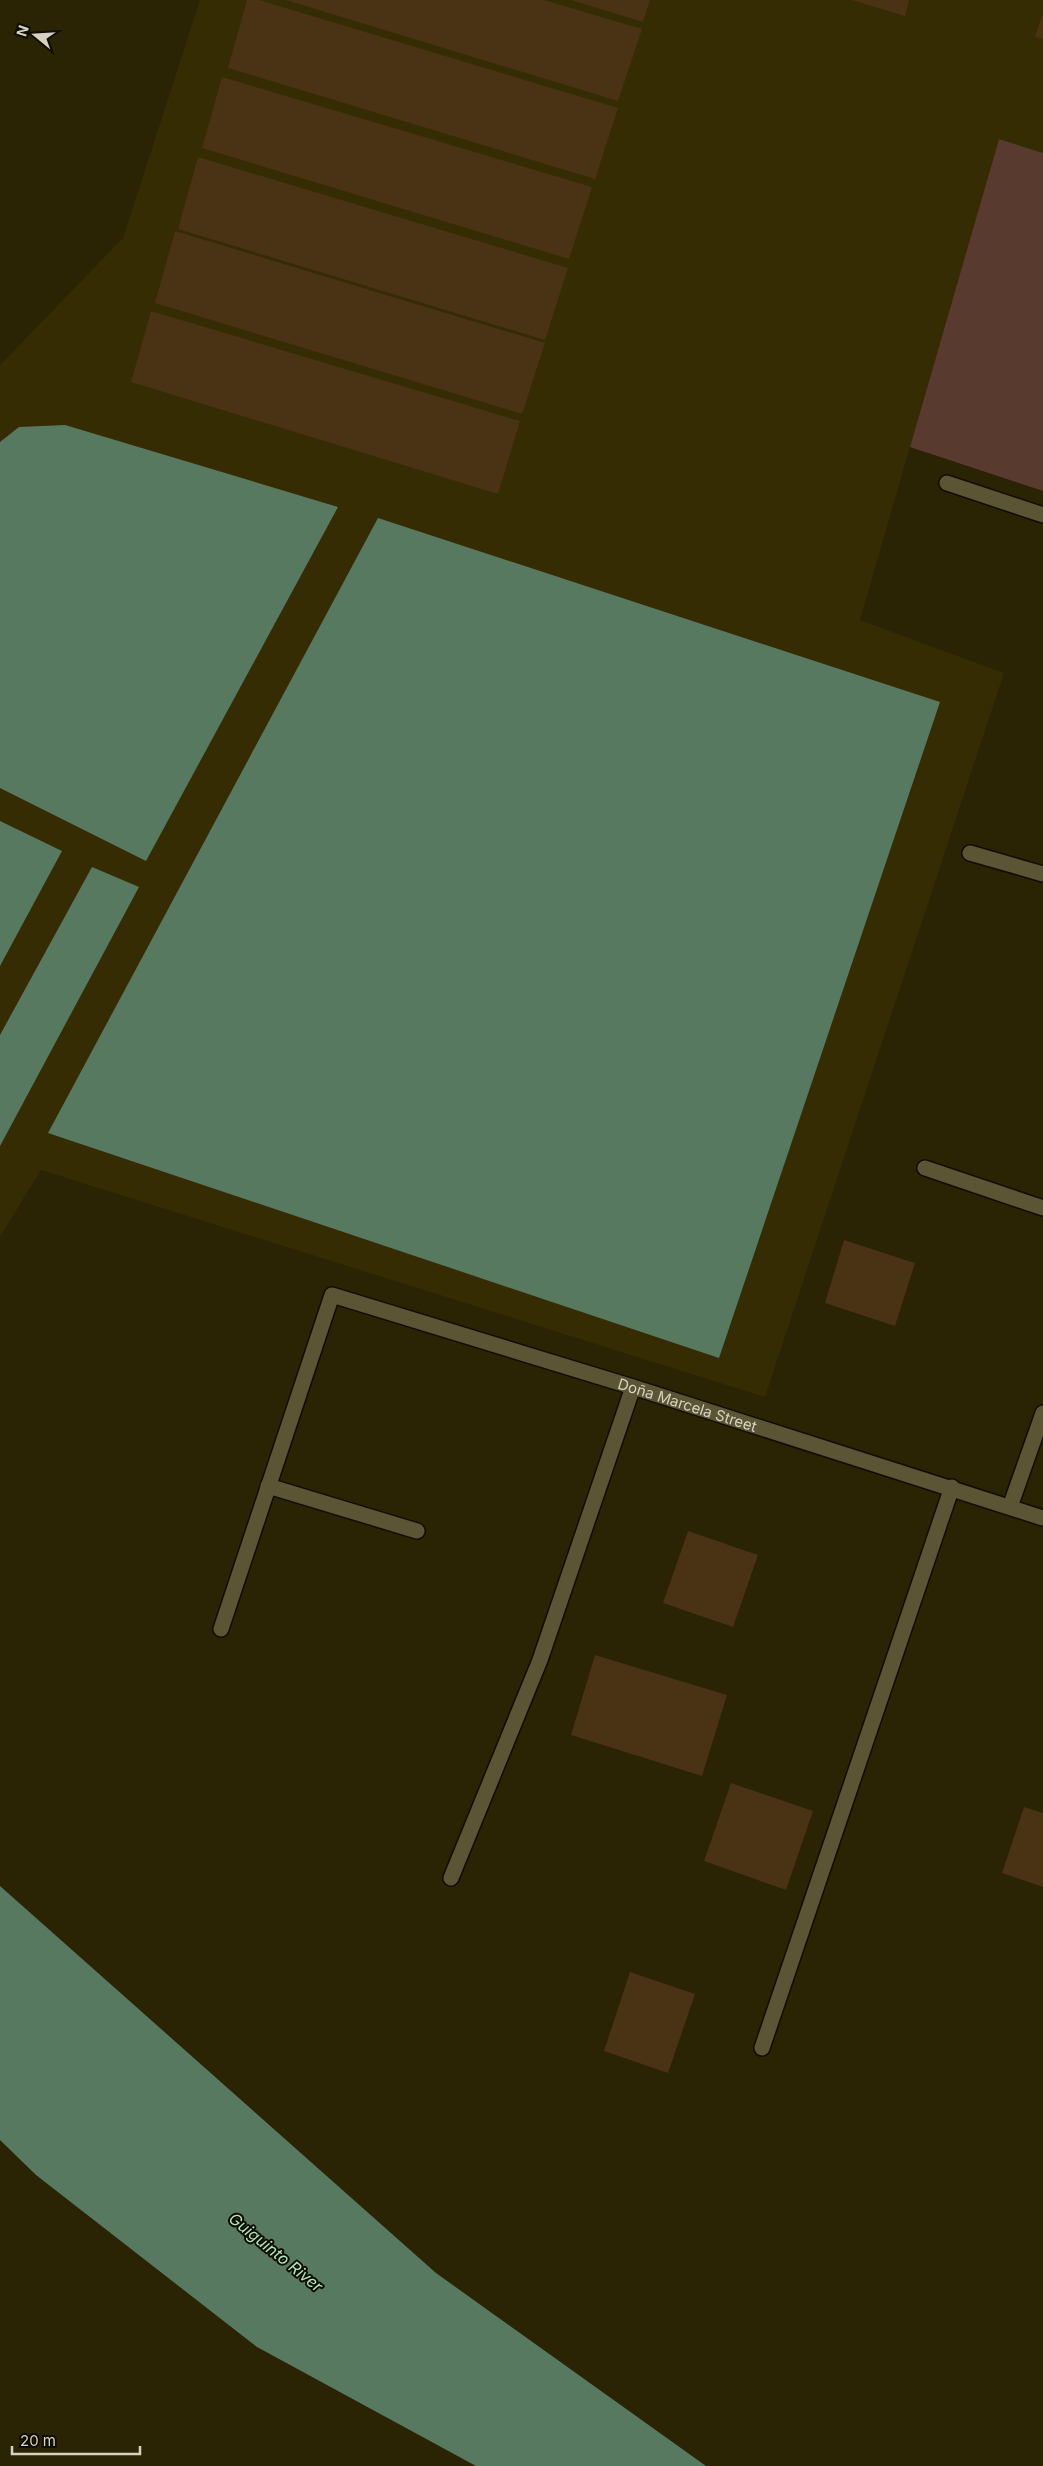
<svg xmlns="http://www.w3.org/2000/svg" width="1043" height="2466" viewBox="0 0 1043 2466" font-family="Inter,sans-serif">
<style>
.built{fill:#352c03}
.green{fill:#583a2e}
.water{fill:#577960}
.building{fill:#4a3214}
.lines{fill:none;stroke-linecap:round;stroke-linejoin:round}
.lane-casing{stroke:#120d00;stroke-width:18}
.street-casing{stroke:#120d00;stroke-width:18}
.lane{stroke:#5b5435;stroke-width:15}
.street{stroke:#5b5435;stroke-width:15}
.labels{text-anchor:middle;dominant-baseline:central;stroke-width:4;stroke-linejoin:round;paint-order:stroke}
.street-label{font-size:15px;fill:#d6d2c1;stroke:#100d03}
.water-label{font-size:16px;font-style:italic;fill:#aee9bd;stroke:#100d03}
</style>
<rect width="100%" height="100%" fill="#2a2304"/>
<polygon class="built" points="200,0 1043,0 1043,153 999,139 860,620 1004,673 765,1397 41,1170 0,1237 0,365 123,238"/>
<polygon class="green" points="999,139 1043,153 1043,491 910,447"/>
<g class="water">
<polygon points="65,425 338,507 146,861 0,788 0,442 19,427"/>
<polygon points="378,518 940,702 719,1358 48,1133"/>
<polygon points="0,821 62,851 0,966"/>
<polygon points="92,867 139,887 0,1146 0,1035"/>
<polygon points="0,1886 436,2273 706,2466 476,2466 257,2347 36,2175 0,2140"/>
</g>
<g class="building">
<polygon points="247,0 259,0 618,108 595,179 228,68"/>
<polygon points="286,0 544,0 642,29 618,101"/>
<polygon points="571,0 650,0 643,22"/>
<polygon points="852,0 909,0 905,16"/>
<polygon points="1043,13 1043,39 1035,37"/>
<polygon points="222,77 592,187 569,259 202,148"/>
<polygon points="198,157 568,268 545,340 178,229"/>
<polygon points="175,231 545,343 522,414 155,303"/>
<polygon points="151,311 520,421 498,494 131,382"/>
<polygon points="844,1240 915,1263 895,1326 825,1303"/>
<polygon points="688,1531 758,1555 733,1627 663,1603"/>
<polygon points="595,1655 727,1695 702,1776 571,1735"/>
<polygon points="731,1783 813,1811 786,1890 704,1861"/>
<polygon points="1024,1807 1043,1813 1043,1887 1002,1873"/>
<polygon points="630,1972 695,1994 668,2073 604,2051"/>
</g>
<g class="lines">
<g class="lane-casing">
<polyline id="lane" points="268,1486 417,1531"/>
</g>
<g class="street-casing">
<g id="street">
<polyline points="947,483 1043,515"/>
<polyline points="970,853 1043,874"/>
<polyline points="925,1168 1043,1208"/>
<polyline points="1010,1507 1043,1413"/>
<path id="s1" d="M221,1629L332,1295L633,1387L1043,1518"/>
<polyline points="451,1878 540,1660 633,1387"/>
<polyline points="762,2048 952,1487"/>
</g>
</g>
<use href="#lane" class="lane"/>
<use href="#street" class="street"/>
</g>
<g class="labels">
<g class="street-label">
<text stroke="none"><textPath href="#s1" startOffset="724">Doña Marcela Street</textPath></text>
</g>
<g class="water-label">
<text transform="translate(276 2252) rotate(39)">Guiguinto River</text>
</g>
</g>
<g transform="translate(35 35) rotate(288)" stroke="#100d03" stroke-width="4" paint-order="stroke">
<path d="M0-4L9 19L0 12L-9 19Z" fill="#d6d2c1"/>
<text y="-8" font-size="14" font-weight="bold" text-anchor="middle" fill="#d6d2c1">N</text>
</g>
<path d="M12 2446v8h128v-8" fill="none" stroke="#d6d2c1" stroke-width="2.5"/>
<text x="20" y="2446" font-size="15" fill="#d6d2c1" stroke="#100d03" stroke-width="4" paint-order="stroke">20 m</text>
</svg>
